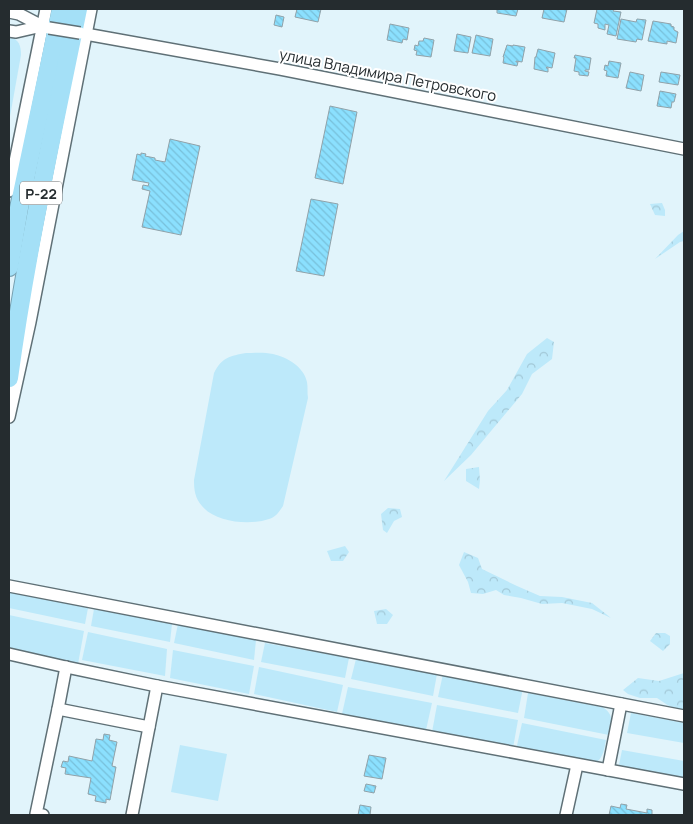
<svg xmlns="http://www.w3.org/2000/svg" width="693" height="824" viewBox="0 0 693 824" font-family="Manrope,sans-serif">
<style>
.green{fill:#bde9fa}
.forest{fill:url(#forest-crowns)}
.building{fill:url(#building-back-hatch);stroke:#91a2a9}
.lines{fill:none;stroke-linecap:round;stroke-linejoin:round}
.minor-casing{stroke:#5f7076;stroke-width:14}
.highway-casing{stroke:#78a1b1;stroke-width:20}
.minor{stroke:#fff;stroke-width:11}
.highway{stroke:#a4e0f7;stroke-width:18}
.minor-bridge-casing{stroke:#5f7076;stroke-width:14;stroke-linecap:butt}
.minor-bridge{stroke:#fff;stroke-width:11}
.labels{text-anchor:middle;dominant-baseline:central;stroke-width:4;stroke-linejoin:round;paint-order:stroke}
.shield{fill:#fff;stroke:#666b6d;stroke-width:1}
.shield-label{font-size:14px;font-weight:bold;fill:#252c2f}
.street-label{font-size:15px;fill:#252c2f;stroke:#fff}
</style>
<defs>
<pattern id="forest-crowns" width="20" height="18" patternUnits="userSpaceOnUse" patternTransform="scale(1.25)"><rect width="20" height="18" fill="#bde9fa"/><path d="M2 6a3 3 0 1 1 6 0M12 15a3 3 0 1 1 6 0" fill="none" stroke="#a2c8d7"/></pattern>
<pattern id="building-back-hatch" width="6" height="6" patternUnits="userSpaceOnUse" patternTransform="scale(1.25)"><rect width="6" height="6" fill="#8be0fe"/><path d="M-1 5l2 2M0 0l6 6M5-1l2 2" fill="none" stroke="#78c0da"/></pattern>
</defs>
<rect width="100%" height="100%" fill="#e1f4fb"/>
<g class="green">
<path d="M9,36C19,40 21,45 21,55L9,122Z"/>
<path d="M246,353C254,353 264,352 273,354C287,357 304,367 307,382C308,387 307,393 308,398L283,506C279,512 276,517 269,519C249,526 215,522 202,506C195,498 194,490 194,480L214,373C222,357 230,356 246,353Z"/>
<polygon points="9,592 88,608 85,624 9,608"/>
<polygon points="94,609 172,624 170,642 91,626"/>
<polygon points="9,615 84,631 78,664 9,649"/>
<polygon points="178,624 256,640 254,660 174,643"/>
<polygon points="88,632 167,649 165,676 82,660"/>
<polygon points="265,643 349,658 345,678 261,662"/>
<polygon points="173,650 254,666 249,694 170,678"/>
<polygon points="356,659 437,674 433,696 351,679"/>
<polygon points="259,667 343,685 337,712 254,694"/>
<polygon points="443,674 523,688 518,713 438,697"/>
<polygon points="348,687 432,703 426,730 342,714"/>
<path d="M528,693L602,707C615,714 611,723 609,735L524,718Z"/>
<polygon points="437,705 518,720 513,748 432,732"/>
<polygon points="631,713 684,723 684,743 627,733"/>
<path d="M522,723L606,740C604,750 603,759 594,764L516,750Z"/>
<polygon points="180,745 227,754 218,801 171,792"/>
<polygon points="622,750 684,761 684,783 618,770"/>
</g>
<g class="forest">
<polygon points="662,203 665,210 665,216 655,215 650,204"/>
<polygon points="684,231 684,241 680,242 655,259 678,235"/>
<polygon points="547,338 554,342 552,359 532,374 522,394 471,455 444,481 488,411 507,390 527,354"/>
<polygon points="479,467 480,480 479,489 466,481 466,469"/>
<polygon points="388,508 400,509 402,517 394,521 387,533 383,530 381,514"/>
<polygon points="345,546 349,552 343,561 331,561 327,551"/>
<polygon points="464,552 478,558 482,569 517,586 540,596 562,597 592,603 611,618 592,609 562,603 542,604 521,598 504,595 496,590 483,594 471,593 468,582 459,565"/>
<polygon points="386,609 393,615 387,624 377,624 374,611"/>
<polygon points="656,633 665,633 670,636 670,644 663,651 650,641"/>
<polygon points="684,673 684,710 669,706 657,698 640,698 628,694 623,690 638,678 659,681"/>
</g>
<g class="building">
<polygon points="297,9 321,9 318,22 295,17"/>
<polygon points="497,9 518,9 516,16 497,13"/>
<polygon points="544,9 567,9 564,22 542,18"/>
<polygon points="597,9 614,9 613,11 621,12 616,36 607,34 609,25 605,24 605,30 598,28 598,24 594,23"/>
<polygon points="276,15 284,17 282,27 274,25"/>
<polygon points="621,19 636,22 637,19 646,20 642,40 637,39 636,42 617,39"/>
<polygon points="653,21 671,24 671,26 674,27 674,30 678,32 676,43 667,41 667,44 648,41"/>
<polygon points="390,24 409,28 407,40 403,39 402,43 387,40"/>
<polygon points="457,34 471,37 468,53 454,51"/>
<polygon points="476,35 493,39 490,56 472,53"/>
<polygon points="424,38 434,40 431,57 416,55 417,51 414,50 415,45 418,46 419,41 423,41"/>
<polygon points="507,45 513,46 513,45 525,47 522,62 516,61 516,62 518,62 517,66 503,63 504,57 503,57"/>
<polygon points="538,49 555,53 552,68 547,67 546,68 548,68 548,72 534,69 535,57 536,57"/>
<polygon points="575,55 591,58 589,70 585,70 585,71 589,72 588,76 579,75 579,72 574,71 576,58 574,58"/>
<polygon points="609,61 621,63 618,78 606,76 607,71 604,70 605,65 608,66"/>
<polygon points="630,72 644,75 641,91 626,88"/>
<polygon points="661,72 680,75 678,85 659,82"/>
<polygon points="660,91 676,94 674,102 672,102 671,108 657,106"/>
<polygon points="330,106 357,112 343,184 315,178"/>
<polygon points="170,139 200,146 181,235 142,227 150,191 142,189 143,185 148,186 149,183 132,180 137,154 141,155 141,153 146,154 145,156 155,158 155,160 165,162"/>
<polygon points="311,199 338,204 324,276 296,271"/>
<polygon points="104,734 110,735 109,740 117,742 112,766 116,767 110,800 106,799 106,803 95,801 96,796 88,794 91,778 65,774 66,768 61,767 63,761 68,762 69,756 92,761 96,739 103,740"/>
<polygon points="369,755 386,758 382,779 364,776"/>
<polygon points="366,784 376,786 374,793 364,791"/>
<polygon points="621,804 627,805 626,809 647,813 647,809 652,810 652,815 655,815 609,815 611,806 620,808"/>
<polygon points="360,805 371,807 370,815 358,815"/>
</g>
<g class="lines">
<g class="minor-casing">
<g id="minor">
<polyline points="9,12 19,14 42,26 49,28"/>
<polyline points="9,31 16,32 42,26"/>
<polyline points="80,33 280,69 684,149"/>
<polyline points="9,191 46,9"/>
<polyline points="9,417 30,322 91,9"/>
<polyline points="9,586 684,716"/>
<polyline points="9,654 66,667 157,686 684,784"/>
<polyline points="58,709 149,727"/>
<polyline points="608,770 621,704"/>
<polyline points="43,815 36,814 58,709 66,667"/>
<polyline points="132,815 157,686"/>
<polyline points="566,815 577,765"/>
</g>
</g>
<g class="highway-casing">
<g id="highway">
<polyline points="9,267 19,208 61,9"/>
<path d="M9,378C26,254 53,132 78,9"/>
</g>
</g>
<use href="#minor" class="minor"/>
<use href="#highway" class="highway"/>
<g class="minor-bridge-casing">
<polyline id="minor-bridge" points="49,28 80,33"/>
</g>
<use href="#minor-bridge" class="minor-bridge"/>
</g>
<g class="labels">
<rect class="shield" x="20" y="181.5" width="42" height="23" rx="4"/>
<g class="shield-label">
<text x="41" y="193">Р-22</text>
</g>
<g class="street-label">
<text transform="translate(388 75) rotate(11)">улица Владимира Петровского</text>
</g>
</g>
<rect width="693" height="824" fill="none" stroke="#252c2f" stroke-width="20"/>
</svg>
